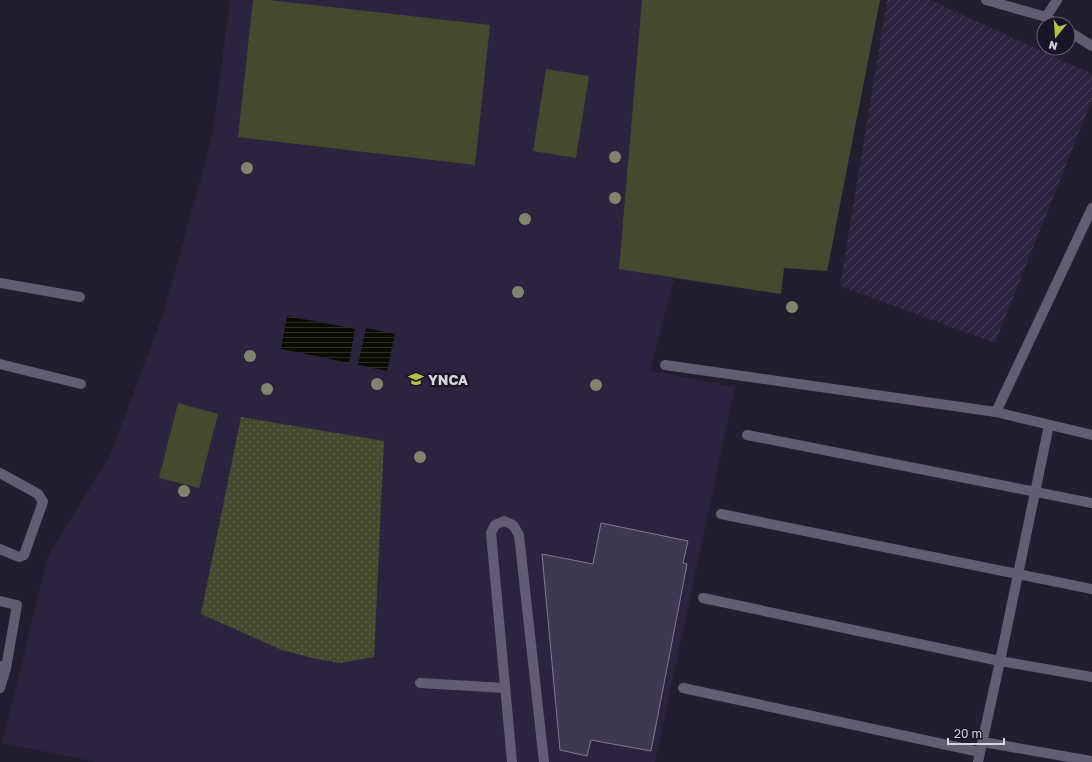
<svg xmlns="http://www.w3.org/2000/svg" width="1092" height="762" viewBox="0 0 1092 762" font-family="'Golos Text',sans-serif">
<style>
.built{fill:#2c243e}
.industrial{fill:url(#industrial-furrows)}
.green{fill:url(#green-dots)}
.pitch{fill:#45492f}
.water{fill:url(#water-rules)}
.building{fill:#3f394f;stroke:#817a93}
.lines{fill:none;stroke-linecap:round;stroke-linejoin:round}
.minor{stroke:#635d74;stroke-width:10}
.tree{fill:#82846e}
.labels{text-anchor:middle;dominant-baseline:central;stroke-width:4;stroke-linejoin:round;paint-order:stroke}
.poi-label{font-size:14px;font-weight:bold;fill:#d8d4e2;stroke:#191426;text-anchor:start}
</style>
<defs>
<pattern id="industrial-furrows" width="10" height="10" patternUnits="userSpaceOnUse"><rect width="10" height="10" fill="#2c243e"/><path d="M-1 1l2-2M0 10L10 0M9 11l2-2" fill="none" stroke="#4a435a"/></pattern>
<pattern id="green-dots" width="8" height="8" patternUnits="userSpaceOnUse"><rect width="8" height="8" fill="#45492f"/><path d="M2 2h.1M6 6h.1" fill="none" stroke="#5f624d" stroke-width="1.8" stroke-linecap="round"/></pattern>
<pattern id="water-rules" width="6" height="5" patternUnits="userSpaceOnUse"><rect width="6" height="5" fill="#0b0c00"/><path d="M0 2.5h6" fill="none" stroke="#2e2e25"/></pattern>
</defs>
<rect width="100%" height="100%" fill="#231d30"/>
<polygon class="built" points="230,0 880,0 827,271 784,268 781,294 674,279 650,371 735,387 655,762 96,762 2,743 48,556 110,456 164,312 213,134"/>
<polygon class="industrial" points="887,0 930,0 1092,74 1092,100 995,343 840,286"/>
<polygon class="green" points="241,417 384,441 374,657 339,663 312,658 282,650 201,614"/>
<g class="pitch">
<polygon points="253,0 269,0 490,25 475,165 238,137"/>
<polygon points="642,0 880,0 827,271 784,268 781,294 619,269"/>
<polygon points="546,69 589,76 576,158 533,151"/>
<polygon points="178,403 218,414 199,488 159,478"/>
</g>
<g class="water">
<polygon points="287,316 355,329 349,363 281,349"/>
<polygon points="366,328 395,334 387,371 358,365"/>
</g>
<polygon class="building" points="601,523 688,541 683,563 687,564 651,751 591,740 587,756 560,750 542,554 593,564"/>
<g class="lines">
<g class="minor">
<polyline points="986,0 1046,17 1057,24"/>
<polyline points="1046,17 1057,0"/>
<polyline points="1068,31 1092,46"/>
<polyline points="0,283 80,297"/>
<polyline points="0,364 81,384"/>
<polyline points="665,365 996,412 1092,435"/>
<polyline points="996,412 1092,208"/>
<polyline points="747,435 1092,503"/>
<polyline points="0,473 38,494 43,502 24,555 19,557 0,549"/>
<polyline points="721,514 1092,589"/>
<polyline points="703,598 1000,661 1092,677"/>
<polyline points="0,601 17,605 6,668"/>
<polyline points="0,666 6,668 0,688"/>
<polyline points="420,683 505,688"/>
<polyline points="683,688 980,752"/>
<polyline points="983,742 1092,761"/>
<polyline points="512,762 491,533 495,525 504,521 513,525 519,535 544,762"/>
<polyline points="978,762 1000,661 1049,425"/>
</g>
</g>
<g class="tree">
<circle cx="615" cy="157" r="6"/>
<circle cx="247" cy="168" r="6"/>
<circle cx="615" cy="198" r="6"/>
<circle cx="525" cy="219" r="6"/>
<circle cx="518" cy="292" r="6"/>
<circle cx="792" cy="307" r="6"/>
<circle cx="250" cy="356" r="6"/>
<circle cx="377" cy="384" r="6"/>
<circle cx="596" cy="385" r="6"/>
<circle cx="267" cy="389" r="6"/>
<circle cx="420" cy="457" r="6"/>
<circle cx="184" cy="491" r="6"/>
</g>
<defs>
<g id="school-bare" transform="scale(1.2)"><path d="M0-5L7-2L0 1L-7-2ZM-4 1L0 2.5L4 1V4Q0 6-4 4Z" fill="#b5c249" stroke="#191426" stroke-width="2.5" paint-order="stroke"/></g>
</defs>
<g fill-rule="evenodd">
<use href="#school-bare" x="416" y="379"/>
</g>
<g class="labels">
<g class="poi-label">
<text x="428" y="379">YNCA</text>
</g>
</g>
<g transform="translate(1056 36) rotate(197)"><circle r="19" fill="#191426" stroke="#656171"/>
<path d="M0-3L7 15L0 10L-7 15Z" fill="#b5c249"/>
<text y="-6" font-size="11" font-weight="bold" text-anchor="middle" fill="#d8d4e2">N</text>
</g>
<path d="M948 738v6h56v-6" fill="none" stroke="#d8d4e2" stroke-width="2"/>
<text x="954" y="738" font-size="12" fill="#d8d4e2" stroke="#191426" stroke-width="3" paint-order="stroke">20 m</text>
</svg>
